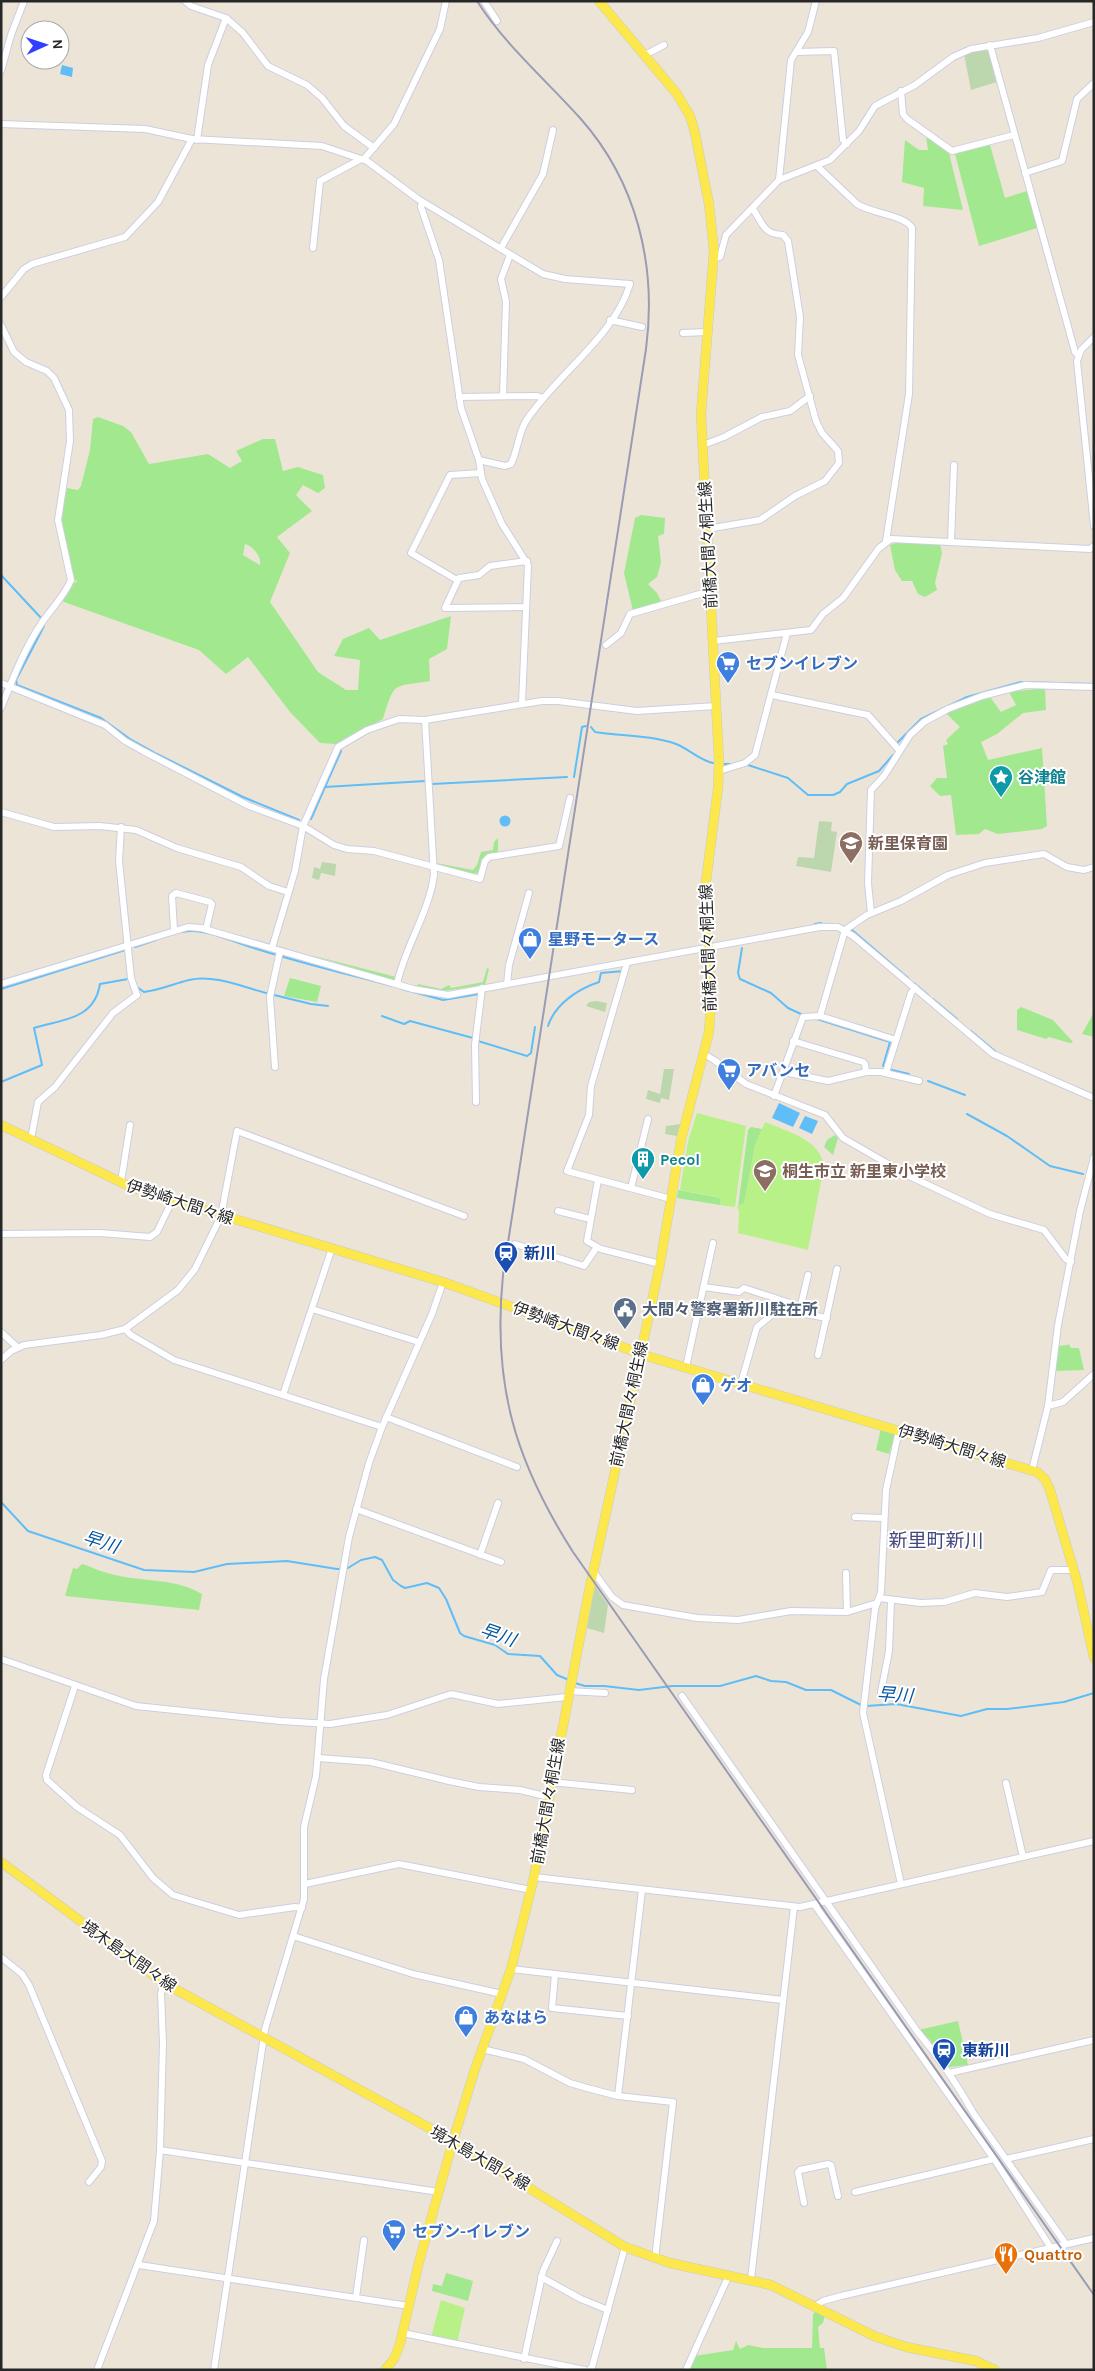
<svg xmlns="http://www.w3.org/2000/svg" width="1095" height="2371" viewBox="0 0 1095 2371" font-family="Karla,'Noto Sans JP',sans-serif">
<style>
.green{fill:#a2e88e;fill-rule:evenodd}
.cemetery{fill:#bcd7ad}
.pitch{fill:#b8f188}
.water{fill:#5fbdf8}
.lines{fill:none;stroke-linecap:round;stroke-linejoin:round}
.stream{stroke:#5fbdf8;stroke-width:2}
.minor-casing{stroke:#cccee2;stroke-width:8}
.major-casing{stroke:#cbcbcb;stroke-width:10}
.minor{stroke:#fff;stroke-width:6}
.major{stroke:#fce84c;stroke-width:9}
.rail{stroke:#9a9bb4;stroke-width:2}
.labels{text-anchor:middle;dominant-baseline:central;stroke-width:4;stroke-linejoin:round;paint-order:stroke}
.street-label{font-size:16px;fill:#272727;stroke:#fff}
.shop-label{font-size:16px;font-weight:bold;fill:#366cbe;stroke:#fff;text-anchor:start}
.culture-label{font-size:16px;font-weight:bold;fill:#0d838f;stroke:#fff;text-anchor:start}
.education-label{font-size:16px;font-weight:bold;fill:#785e54;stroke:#fff;text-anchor:start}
.transit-label{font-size:16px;font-weight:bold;fill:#164399;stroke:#fff;text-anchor:start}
.service-label{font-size:16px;font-weight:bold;fill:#4e5e75;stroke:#fff;text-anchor:start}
.food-label{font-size:16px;font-weight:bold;fill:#c56008;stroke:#fff;text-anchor:start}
.water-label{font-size:18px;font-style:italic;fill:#0257a1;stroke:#fff}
.quarter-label{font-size:19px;fill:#45487b;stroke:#fff}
</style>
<rect width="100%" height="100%" fill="#ece5d7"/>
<g class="green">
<polygon points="926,137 949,153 963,210 923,206 924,188 902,182 905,140 919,150 928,150"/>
<polygon points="990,145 1005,198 1027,191 1037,228 979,246 955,154"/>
<path d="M98,417L123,426L131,432L149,464L208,454L230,468L242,461L236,451L263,439H275L283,471L298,467L323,475L325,488L318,493L303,485L296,495L312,511L277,537L290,553L270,602L318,672L346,690H358L360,660L334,656L343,639L369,628L380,640L451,616L447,649L429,659L430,681C392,687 395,681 383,719L336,744L320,743L290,712L248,657L226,674L199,650L64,602L62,600L72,584L78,581L72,580L60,521L67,488L78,490L81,486L90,450L93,419ZM245,544C253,546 262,557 260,565L243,555Z"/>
<polygon points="641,515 665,518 664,534 658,536 661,562 657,577 648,584 657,593 662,603 633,611 624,573 635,518"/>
<polygon points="898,542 940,544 942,553 935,583 937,590 925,597 918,594 912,581 902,581 895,570 890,545"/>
<polygon points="1045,688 1046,710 1023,713 997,734 981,742 988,760 1042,748 1047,826 1042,829 998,834 985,829 979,834 956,835 951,795 940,796 930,786 937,778 947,778 943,746 948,744 946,740 960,727 946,713 990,697 1001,712 1016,705 1009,692"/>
<polygon points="498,838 498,852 489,855 478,873 472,874 437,865 436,863 473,870 477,865 481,852 493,850 494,842"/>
<polygon points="311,955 396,977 393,980"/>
<polygon points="487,968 489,969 485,985 443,991 417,986 418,984 441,989 449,985 451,988 483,982"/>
<polygon points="290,978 321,986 317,1002 284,996"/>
<polygon points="1021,1007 1053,1020 1073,1042 1070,1043 1049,1037 1046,1039 1017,1030 1017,1010"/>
<polygon points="1094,1012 1094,1037 1082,1034"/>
<polygon points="751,1127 762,1129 755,1146 744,1204 738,1207 748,1130"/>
<polygon points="835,1135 838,1138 833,1155 824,1147 827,1140"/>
<polygon points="678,1190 721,1198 720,1205 677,1198"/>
<polygon points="1068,1343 1071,1348 1079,1348 1084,1370 1054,1371 1058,1346 1068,1345"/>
<polygon points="881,1428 896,1432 889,1454 876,1450"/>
<path d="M82,1564C90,1566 96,1570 104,1572C135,1583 172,1576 202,1594L199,1610L65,1596L73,1568L77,1569Z"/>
<polygon points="958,2021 968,2065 949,2067 930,2040 918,2030"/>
<polygon points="446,2273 473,2281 468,2301 432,2291 433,2284 442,2286"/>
<polygon points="816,2311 825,2315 823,2323 818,2327 820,2348 824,2348 827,2370 688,2370 694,2356 733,2350 736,2341 740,2349 748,2345 763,2348 812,2348 813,2314"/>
</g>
<g class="cemetery">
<polygon points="989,48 997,82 971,90 964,54"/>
<polygon points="819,821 832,822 831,831 837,832 831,872 796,866 798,857 814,858"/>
<polygon points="322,862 336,864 335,876 321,873 319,880 312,878 314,867 320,869"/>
<polygon points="596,1001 607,1003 605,1012 586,1006 589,1002"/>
<polygon points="664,1069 674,1069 669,1100 661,1098 660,1103 646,1099 648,1090 660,1094"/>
<polygon points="680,1124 677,1136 665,1134 666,1126"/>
<polygon points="595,1586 608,1605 604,1633 587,1628"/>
</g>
<g class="pitch">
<polygon points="697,1113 746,1126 735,1207 720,1205 721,1198 680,1190 688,1141"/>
<path d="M765,1122C788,1132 818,1138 824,1165L808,1250L738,1233L739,1212L737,1206L744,1203L755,1146Z"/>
<polygon points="441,2300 465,2308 457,2343 431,2337"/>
</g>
<g class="water">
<polygon points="62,65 73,68 72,77 60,74"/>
<circle cx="505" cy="821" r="5.5"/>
<polygon points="779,1103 800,1113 793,1127 772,1118"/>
<polygon points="805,1116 818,1121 812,1134 799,1128"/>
</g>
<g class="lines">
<g class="stream">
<polyline points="1,575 42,619"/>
<polyline points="44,626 16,680 17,685 101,718 130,739 157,754 243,797 299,820"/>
<path d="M591,727L595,732C621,736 651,735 676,744C689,749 699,760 713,763"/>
<polyline points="897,743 921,719 967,697 1021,682 1094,684"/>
<polyline points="724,764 731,764"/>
<polyline points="748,765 788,778 808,795 833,795 840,792 847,784 879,771 893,755"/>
<polyline points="574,777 582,727 586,726"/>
<polyline points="432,784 567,777"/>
<polyline points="325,787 341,751"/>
<polyline points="311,819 325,787 425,781"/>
<polyline points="815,924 821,923"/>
<polyline points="852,930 908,978"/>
<path d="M182,932C206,927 234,943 257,949C301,963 347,974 392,986"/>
<polyline points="135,947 156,940"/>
<polyline points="742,948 738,973 740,979 771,993 788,1008 801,1014"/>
<polyline points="914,983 928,995"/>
<path d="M137,987L144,992C160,990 173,984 189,980C213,974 243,987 266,993"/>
<polyline points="1,989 125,950"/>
<polyline points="402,989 443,1000 479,994"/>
<polyline points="274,995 311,1004 328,1006"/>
<polyline points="933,999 957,1019"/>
<polyline points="382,1016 404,1024 410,1021 473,1038"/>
<polyline points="817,1019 890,1042 883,1066"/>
<path d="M548,1026C555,1004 578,989 599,982L601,973L624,971"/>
<polyline points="971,1031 996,1052"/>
<polyline points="478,1041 527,1056 531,1053 535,1027"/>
<polyline points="892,1070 909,1074"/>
<polyline points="928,1081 965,1095"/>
<path d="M1,1082L42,1065L34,1028C63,1019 94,1020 100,984L128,979"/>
<polyline points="967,1114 1007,1136 1050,1166 1083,1174"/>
<polyline points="1,1502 28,1531 144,1570 194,1572 227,1564 287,1561 337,1569 348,1568 361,1560 375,1557 382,1560 393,1580 401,1586 405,1588 427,1583 439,1588 446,1599 460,1633 464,1636 495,1645 508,1654 540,1656 557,1675 569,1680"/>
<polyline points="575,1683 585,1686 604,1686 639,1690 672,1686 720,1686 756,1676 771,1681 786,1682 806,1690 831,1690 861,1705"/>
<polyline points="866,1706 896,1704 961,1716 987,1709 1007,1709 1064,1702 1094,1693"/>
</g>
<g class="minor-casing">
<g id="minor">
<polyline points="185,1 191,6 226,18 243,33 268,66 307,85 322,98 344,126 374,148"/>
<polyline points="484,1 497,21"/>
<polyline points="990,45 1075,352 1078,355"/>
<polyline points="796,52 834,51 843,140 847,144"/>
<polyline points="645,55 664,45"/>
<polyline points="1,71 11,35 24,1"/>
<polyline points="901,91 903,114 907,119 952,151 1014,135"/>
<path d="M1,124L145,129L192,139L322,146L367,161L418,199L543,274L565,279L630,284C615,336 555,376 526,421C518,434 518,450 511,464L505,466L479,460"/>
<polyline points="197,140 208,65 226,18"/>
<polyline points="364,159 394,124 440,29 446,1"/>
<path d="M817,166L857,204C870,213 905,215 912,228L909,394L886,541"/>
<polyline points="1025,173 1062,161 1077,99 1094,83"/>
<polyline points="779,180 791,60 808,32 816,1"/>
<polyline points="422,202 421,207 439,260 461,408 479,460 482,479 502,524 528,565 522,703"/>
<polyline points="313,248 320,181 361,159"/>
<polyline points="501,248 543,174 553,130"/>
<polyline points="714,259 720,257 726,235 779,180 830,160 859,131 875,106 915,85 953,57 971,49 1038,38 1094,22"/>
<polyline points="1,297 24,269 32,264 125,237 158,202 192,139"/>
<polyline points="610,320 642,327"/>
<path d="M1,325L14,352L26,362L47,371L54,378L69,410L70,441L58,520L71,580C65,595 52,608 43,621C26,645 12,680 1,708"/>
<polyline points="683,333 708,332"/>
<polyline points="1094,337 1081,350 1077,361 1094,526"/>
<polyline points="503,396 506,301 501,279 510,255"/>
<polyline points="459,397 537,396 543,398"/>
<polyline points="703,445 724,437 762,417 790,411 810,396"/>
<path d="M707,529L760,520L795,496L825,481L839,463L838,451L822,433L816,421L798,355L800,317L788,241L783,235C763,234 763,224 753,209"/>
<polyline points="951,541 954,465"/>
<polyline points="457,580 411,553 450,475 481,473"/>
<polyline points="526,607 445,608 459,578 479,575 490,566 527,561"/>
<polyline points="713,641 811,630 823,614 843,598 879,548 891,539 1090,549 1094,546"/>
<polyline points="606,645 621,633 630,614 710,591"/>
<polyline points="1,683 105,725 125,741 143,751 249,806 303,826 334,845 347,849 374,851 480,879 485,861 489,857 559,846 570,798"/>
<polyline points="772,695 868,715 899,750"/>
<polyline points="719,771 745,763 755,755 787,633"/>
<polyline points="1,812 54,827 100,826 136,830 177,848 241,867 269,886 288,892"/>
<polyline points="871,913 868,883 871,790 884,776 910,735 924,722 948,709 982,696 1025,685 1094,687"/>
<polyline points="174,930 172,896 176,893 210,902 212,904 206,929"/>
<polyline points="272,948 295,871 303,826 338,747 367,730 399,719 425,720 542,701 558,701 637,711 716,706"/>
<polyline points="627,963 591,1086 589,1115 567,1171 671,1199"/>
<polyline points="1,984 188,927 201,928 413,989 448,995 820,927 838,927 853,936 993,1054 1094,1098"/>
<path d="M397,984C405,946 429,913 434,875L425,720"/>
<polyline points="507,984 509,965 529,893"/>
<polyline points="820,1016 845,930 867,915 901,901 948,875 985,863 1044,854 1067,867 1084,870 1094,867"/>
<polyline points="793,1041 863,1062 865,1064 866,1072"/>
<polyline points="704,1054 714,1060 746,1084 825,1115 843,1138 909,1176 990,1214 1044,1230 1066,1259 1071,1262"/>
<polyline points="275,1067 270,997 280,951"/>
<polyline points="784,1072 828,1081 866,1072 881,1072 919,1081"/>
<polyline points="886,1072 911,993 915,988"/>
<polyline points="774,1096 803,1017 820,1016 896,1040"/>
<polyline points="476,1102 475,1045 482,988"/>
<polyline points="31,1139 38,1102 55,1087 113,1013 137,995 131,978 119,861 121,827"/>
<polyline points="598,1180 587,1241 601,1249 660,1264"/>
<polyline points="121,1182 130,1125"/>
<polyline points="631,1188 648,1119"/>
<polyline points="558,1211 590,1219"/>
<polyline points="1,1234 100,1233 150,1237 157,1232 172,1201"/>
<polyline points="515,1244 584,1266 597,1247"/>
<polyline points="704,1287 739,1292 744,1288 796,1305 805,1314 827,1318"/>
<polyline points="312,1309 419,1342"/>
<polyline points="800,1309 808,1275"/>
<polyline points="125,1329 131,1335 174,1360 382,1427"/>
<polyline points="1,1332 17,1347"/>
<polyline points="818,1355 837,1269"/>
<polyline points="1,1360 11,1351 24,1345 101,1335 125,1329 178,1290 195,1269 221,1216 237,1131 464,1216"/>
<polyline points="686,1367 713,1243"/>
<polyline points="741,1383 757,1327 773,1314 775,1300"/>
<polyline points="283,1395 332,1248"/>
<polyline points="1048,1406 1063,1402 1094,1374"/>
<polyline points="386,1417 517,1467"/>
<polyline points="899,1430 886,1490 881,1592 875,1609 863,1713 901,1884"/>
<polyline points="1032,1470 1048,1406 1058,1325 1080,1211 1094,1157"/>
<polyline points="356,1509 501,1562"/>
<polyline points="855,1517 884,1518"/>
<polyline points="480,1555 498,1503"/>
<polyline points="593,1571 612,1597 623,1605 697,1618 738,1620 791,1611 847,1612 877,1603"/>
<polyline points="846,1573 847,1612"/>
<polyline points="879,1598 921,1603 944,1602 975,1593 1007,1597 1042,1592 1051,1570 1073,1570"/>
<polyline points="1,1659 136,1706 280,1721 330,1724 387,1715 451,1694 498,1704 567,1697"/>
<polyline points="75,1686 46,1775 47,1780 77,1807 120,1835 153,1878 173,1895 239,1915 295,1907 302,1908"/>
<polyline points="569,1691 605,1693"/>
<polyline points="881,1692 889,1651 891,1601"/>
<path d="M682,1696L917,2031C939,2057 957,2084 974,2114L1066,2244"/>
<polyline points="318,1758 371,1762 449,1781 479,1787 520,1790 549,1797"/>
<polyline points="551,1782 632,1790"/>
<polyline points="1006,1783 1023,1857"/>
<polyline points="534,1877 800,1907 1094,1841"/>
<polyline points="305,1884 399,1864 531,1890"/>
<polyline points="814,1904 994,2159 1051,2248"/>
<polyline points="293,1936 413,1974 502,1994"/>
<polyline points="1,1957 22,1974 29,1985 102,2161 101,2167 89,2182"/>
<polyline points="511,1969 783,2000"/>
<polyline points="555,1974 552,2008 628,2016"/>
<polyline points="482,2049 524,2059 570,2083 587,2088 618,2096 673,2102 655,2259"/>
<polyline points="949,2073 1094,2040"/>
<polyline points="618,2096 642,1890"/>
<polyline points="160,2150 439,2192"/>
<polyline points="1006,2159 1094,2139"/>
<polyline points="855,2192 994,2159"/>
<polyline points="804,2203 798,2172 800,2170 828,2164 831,2165 838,2196"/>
<polyline points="139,2265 409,2306"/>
<polyline points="541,2277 581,2299 608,2310"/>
<polyline points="751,2279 794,1907"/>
<polyline points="356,2297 364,2240"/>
<polyline points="815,2306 823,2301 841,2296 1094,2238"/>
<polyline points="403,2333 585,2370"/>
<polyline points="524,2359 543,2271 557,2241"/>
<polyline points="97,2370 154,2221 160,2150 163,2044 161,1993 164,1983"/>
<polyline points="214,2370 265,2029 304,1899 304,1827 316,1776 324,1679 349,1537 369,1463 382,1427 432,1314 443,1282"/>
<polyline points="589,2370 592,2367 625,2247"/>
<polyline points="686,2370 729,2275"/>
</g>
</g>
<g class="major-casing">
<g id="major">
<polyline points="1,1125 129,1186 152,1194 443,1282 650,1357 1037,1472 1045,1479 1050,1490 1077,1581 1094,1658"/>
<polyline points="1,1862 164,1983 446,2137 625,2247 670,2263 771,2285 874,2336 906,2347 976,2361 995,2370"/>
<polyline points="385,2370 394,2359 400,2344 419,2262 453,2141 475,2069 511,1969 534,1877 588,1596 660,1264 681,1140 709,1032 711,1001 705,889 718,788 719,761 701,414 714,251 709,204 695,133 690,116 677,94 599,1"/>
</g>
</g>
<use href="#minor" class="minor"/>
<use href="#major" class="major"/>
<path class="rail" d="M477,1C505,45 546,80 580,118C637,182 657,266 646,349L503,1275C492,1384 515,1461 573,1552L1094,2295"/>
</g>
<defs>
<g id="supermarket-pin" transform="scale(1.25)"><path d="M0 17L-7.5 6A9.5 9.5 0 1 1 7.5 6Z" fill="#3f7fe0" stroke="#fff"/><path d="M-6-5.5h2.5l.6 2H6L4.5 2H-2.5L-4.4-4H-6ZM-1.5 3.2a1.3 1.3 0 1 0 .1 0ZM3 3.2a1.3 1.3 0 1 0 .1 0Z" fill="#fff"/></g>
<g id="sight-pin" transform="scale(1.25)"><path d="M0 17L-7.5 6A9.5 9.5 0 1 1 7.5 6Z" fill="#0f9aa8" stroke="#fff"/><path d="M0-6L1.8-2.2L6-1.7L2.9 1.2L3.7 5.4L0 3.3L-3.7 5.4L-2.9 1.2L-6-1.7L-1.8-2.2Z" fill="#fff"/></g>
<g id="school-pin" transform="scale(1.25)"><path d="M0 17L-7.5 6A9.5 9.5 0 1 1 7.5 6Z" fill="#8d6e63" stroke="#fff"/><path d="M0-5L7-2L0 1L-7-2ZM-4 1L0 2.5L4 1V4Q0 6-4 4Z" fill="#fff"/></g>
<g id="shop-pin" transform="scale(1.25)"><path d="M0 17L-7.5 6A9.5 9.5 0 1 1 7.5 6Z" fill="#3f7fe0" stroke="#fff"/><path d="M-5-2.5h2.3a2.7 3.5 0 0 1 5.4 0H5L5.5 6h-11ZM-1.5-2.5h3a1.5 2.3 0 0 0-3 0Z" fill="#fff"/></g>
<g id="building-pin" transform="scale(1.25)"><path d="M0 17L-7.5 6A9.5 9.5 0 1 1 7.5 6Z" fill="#0f9aa8" stroke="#fff"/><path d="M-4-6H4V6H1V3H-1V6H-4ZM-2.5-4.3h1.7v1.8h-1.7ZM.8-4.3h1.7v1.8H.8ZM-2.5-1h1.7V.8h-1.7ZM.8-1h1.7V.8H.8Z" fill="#fff"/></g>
<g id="station-pin" transform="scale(1.25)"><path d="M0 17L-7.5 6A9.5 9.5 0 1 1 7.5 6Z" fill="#1a4fb4" stroke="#fff"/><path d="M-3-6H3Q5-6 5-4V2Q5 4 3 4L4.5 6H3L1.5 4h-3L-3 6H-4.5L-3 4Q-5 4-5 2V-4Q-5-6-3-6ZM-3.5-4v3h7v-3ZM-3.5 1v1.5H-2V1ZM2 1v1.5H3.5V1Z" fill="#fff"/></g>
<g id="civic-pin" transform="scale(1.25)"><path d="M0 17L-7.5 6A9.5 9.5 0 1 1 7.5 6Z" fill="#5c6f8a" stroke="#fff"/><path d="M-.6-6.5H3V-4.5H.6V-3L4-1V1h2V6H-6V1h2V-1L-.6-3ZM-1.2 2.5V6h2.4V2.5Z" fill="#fff"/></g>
<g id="restaurant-pin" transform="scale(1.25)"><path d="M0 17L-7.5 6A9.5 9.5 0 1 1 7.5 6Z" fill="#e8710a" stroke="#fff"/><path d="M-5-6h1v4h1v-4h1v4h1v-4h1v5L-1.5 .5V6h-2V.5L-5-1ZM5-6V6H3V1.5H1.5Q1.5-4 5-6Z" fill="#fff"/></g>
</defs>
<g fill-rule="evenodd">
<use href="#supermarket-pin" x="728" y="663"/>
<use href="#sight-pin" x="1001" y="777"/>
<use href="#school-pin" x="851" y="843"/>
<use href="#shop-pin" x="530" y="939"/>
<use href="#supermarket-pin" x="729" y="1070"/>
<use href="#building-pin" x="643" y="1159"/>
<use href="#school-pin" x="765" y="1171"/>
<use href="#station-pin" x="506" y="1253"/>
<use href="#civic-pin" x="625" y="1309"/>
<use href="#shop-pin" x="703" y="1385"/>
<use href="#shop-pin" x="466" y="2017"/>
<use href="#station-pin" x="944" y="2050"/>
<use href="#supermarket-pin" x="394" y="2231"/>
<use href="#restaurant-pin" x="1006" y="2254"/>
</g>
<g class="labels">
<g class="street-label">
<text transform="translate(708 545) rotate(-93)">前橋大間々桐生線</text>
<text transform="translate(708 948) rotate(-92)">前橋大間々桐生線</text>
<text transform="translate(180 1202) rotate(18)">伊勢崎大間々線</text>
<text transform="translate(566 1326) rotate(20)">伊勢崎大間々線</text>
<text transform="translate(629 1404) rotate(-78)">前橋大間々桐生線</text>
<text transform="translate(952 1446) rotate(17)">伊勢崎大間々線</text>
<text transform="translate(548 1801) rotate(-80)">前橋大間々桐生線</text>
<text transform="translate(129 1956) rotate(35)">境木島大間々線</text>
<text transform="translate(480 2158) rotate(30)">境木島大間々線</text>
</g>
<g class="shop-label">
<text x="746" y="663">セブンイレブン</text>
<text x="548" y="939">星野モータース</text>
<text x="746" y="1070">アバンセ</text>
<text x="720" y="1385">ゲオ</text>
<text x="484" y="2017">あなはら</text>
<text x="412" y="2231">セブン-イレブン</text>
</g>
<g class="culture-label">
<text x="1018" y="777">谷津館</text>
<text x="660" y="1159">Pecol</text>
</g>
<g class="education-label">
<text x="868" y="843">新里保育園</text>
<text x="782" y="1171">桐生市立 新里東小学校</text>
</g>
<g class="transit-label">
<text x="524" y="1253">新川</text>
<text x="962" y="2050">東新川</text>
</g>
<g class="service-label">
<text x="642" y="1309">大間々警察署新川駐在所</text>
</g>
<g class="food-label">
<text x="1024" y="2254">Quattro</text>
</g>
<g class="water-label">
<text transform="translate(101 1542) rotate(18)">早川</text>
<text transform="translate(498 1635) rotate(19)">早川</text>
<text transform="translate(895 1695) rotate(4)">早川</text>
</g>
<g class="quarter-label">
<text x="936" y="1541">新里町新川</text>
</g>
</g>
<rect width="1095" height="2371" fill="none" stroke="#272727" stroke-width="5"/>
<g transform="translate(45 45) rotate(87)"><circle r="24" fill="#ffffff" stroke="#a9a9a9"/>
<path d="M0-4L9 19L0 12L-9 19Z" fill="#313eff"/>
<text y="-8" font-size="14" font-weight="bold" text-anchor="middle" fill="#272727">N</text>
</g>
</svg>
